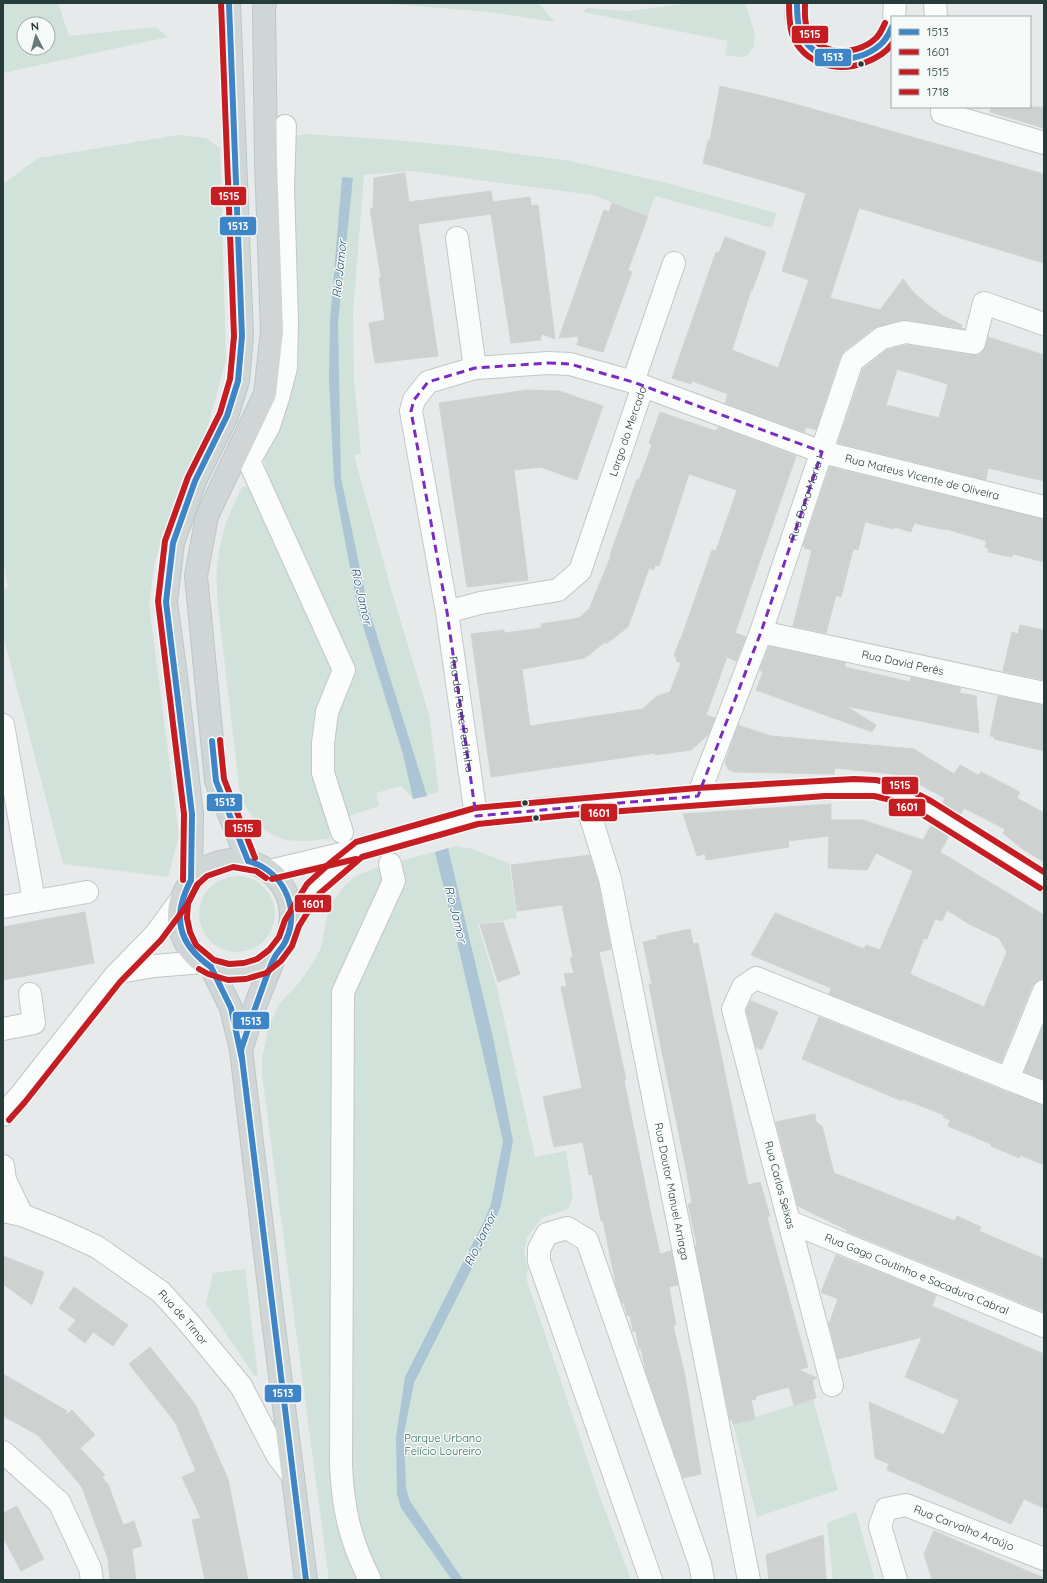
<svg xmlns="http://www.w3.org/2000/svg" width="1047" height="1583" viewBox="0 0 1047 1583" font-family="Quicksand,sans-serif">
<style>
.green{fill:#d1e2da;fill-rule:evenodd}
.water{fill:#acc5d4}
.building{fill:#cdd2d1;stroke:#cfd3d3;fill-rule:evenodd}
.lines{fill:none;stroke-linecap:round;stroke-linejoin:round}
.street-casing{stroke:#c3c7c7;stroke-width:24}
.secondary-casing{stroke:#c0c6c5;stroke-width:24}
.primary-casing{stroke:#bec6c5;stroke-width:24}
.street{stroke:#fbfcfc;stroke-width:22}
.secondary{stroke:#fbfcfc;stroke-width:22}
.primary{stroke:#cfd6d5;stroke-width:22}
.bus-1-casing{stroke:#f5f9f8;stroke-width:9}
.bus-2-casing{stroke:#f5f9f8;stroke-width:9}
.bus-3-casing{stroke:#f5f9f8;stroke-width:9}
.bus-4-casing{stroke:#f5f9f8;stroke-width:9}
.bus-1{stroke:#3d85c6;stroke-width:6}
.bus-2{stroke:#c61d23;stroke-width:6}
.bus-3{stroke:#c61d23;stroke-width:6}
.bus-4{stroke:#c61d23;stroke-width:6}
.marked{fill:none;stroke:#7b2cbf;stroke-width:3;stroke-dasharray:8 5;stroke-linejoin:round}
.bus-dot{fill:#263c3b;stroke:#f5f9f8;stroke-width:1.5}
.labels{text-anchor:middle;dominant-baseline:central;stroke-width:3;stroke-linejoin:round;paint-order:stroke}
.street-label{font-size:11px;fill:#263c3b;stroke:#f5f9f8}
.park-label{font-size:11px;fill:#346f59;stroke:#f5f9f8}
.water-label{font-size:12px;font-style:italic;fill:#265372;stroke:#f5f9f8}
.line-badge{stroke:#f5f9f8;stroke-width:1.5}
.badge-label{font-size:11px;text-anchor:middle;font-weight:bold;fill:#fff}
</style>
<rect width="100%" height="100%" fill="#e6eaea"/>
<g class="green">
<path d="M3,3H58L69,36L155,27L168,37L3,73ZM24,24H48V48H24Z"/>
<polygon points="380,3 538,3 555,22 489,12"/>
<polygon points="692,3 745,3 755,34 754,46 748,55 740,57 725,55 728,41 583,12 587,8 629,11"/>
<path d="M306,134L382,139L460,146L570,161L663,182L776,213L772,228L655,196L648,215L592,195L411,171L364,175L353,313L354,379L361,454L354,455L391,589L429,715L439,792L413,799L401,786L376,793L379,806L331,822L332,827L329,839C315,840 301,842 288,840C265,837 248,814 240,794L217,598C217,585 216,571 218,558C221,532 231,509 242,487L268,485L263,454L294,136Z"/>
<polygon points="178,135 206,138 220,148 226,360 208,425 155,560 149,604 179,836 168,877 63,864 3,635 3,590 8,587 3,558 3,184 38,158"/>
<polygon points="457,846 472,849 509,863 517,918 478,925 497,987 535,1157 566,1151 573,1197 568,1209 542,1218 527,1238 524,1251 528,1269 526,1278 599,1494 631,1580 329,1580 262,1075 262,1059 268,1028 279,1004 299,983 314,961 321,948 329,907 344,886 356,876 380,866"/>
<circle cx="237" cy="914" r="38"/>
<polygon points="245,1269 258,1376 254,1375 206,1304 213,1273"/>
<polygon points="813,1399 838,1490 757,1517 733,1424"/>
<polygon points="856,1512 875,1580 833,1580 827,1523"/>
</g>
<g class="water">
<polygon points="342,177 353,178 338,323 341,478 368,607 427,796 413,799 403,754 358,610 334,482 329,379 330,321"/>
<polygon points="448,848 494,1042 513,1141 501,1205 494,1224 414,1383 404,1433 406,1488 410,1501 463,1580 452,1580 401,1508 397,1494 396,1437 405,1377 484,1221 491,1204 503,1141 461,958 435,852"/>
</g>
<g class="building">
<polygon points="720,86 784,101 1044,174 1044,263 859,208 830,298 880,310 903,279 914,293 928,305 943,316 962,325 961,328 965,329 907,320 874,328 844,351 840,357 816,430 806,427 804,432 725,403 728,394 692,381 691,384 672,378 716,252 719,253 725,237 766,252 752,291 751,290 732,350 778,368 809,280 782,271 806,193 703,163 708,140 710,140"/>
<polygon points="991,107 1044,107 1044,128 990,112"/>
<polygon points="405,173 409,202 491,191 493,202 530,197 531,206 538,205 555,339 542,334 540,340 511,343 491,214 418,224 438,356 375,363 369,323 385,320 379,278 381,278 370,209 373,208 374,178"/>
<polygon points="612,203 648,216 628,270 632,272 603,352 577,345 579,336 559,338 604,210 609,212"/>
<path d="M988,337L1044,355V481L988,468L986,480L838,443L863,369L888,349L906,345L972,355H978L983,351ZM897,369L948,384L939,418L886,405Z"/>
<polygon points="527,390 559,391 603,406 577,480 541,467 514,470 528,580 467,587 439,403"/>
<path d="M660,412L706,428L716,431L718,427L796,456L735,633L746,637L736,661L727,657L706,715L715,718L708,735L691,750L655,755V753L491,777L471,634L504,630V633L542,628L541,624L579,618L589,609L611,556L610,555L637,479L639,480L652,444L649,443ZM689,474L737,490L716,551L712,550L681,639H680L674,656L677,657L676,661L681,663L670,692L657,696L643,709L530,726L522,669L585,658L605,642L606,644L628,627L649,568L654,570L655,565L659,566Z"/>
<polygon points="830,467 1044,519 1044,562 1013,554 1012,557 988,552 989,548 985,547 987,541 946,529 946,530 914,523 911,532 895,527 894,529 865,522 858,550 853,549 841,597 836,595 826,633 793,626 812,550 804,548 805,546 803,546"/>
<polygon points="1020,625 1044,630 1044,680 1003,671 1012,632 1018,634"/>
<polygon points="769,646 845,663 845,667 910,682 911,677 961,688 959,693 976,696 979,733 846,706 876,725 872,732 756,690 763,672 760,670"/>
<polygon points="998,696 1044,705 1044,751 994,739 995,737 990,736"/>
<polygon points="738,725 771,736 914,749 954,774 960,765 978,775 981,772 1020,792 1017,798 1044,813 1044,862 1021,848 1003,833 1005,829 964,808 961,814 943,803 945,798 915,782 893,774 835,768 834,774 734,772 728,769 725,763"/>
<path d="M831,804V820H863L923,840L931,825L949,836L940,852L1044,915V979L1037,981L1032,986L1001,1062L829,994L831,988L751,955L775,913L864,949L866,945L880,950L913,871L876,853L867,870L828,868L829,836L788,841L789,847L706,860L705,854L697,856L683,814ZM947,910L971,925L999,938L1007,952L984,1007L910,974L924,938L927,939L935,919L942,921Z"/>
<polygon points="590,855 598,882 611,949 599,952 626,1080 624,1080 652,1219 660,1254 671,1251 678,1285 669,1287 676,1325 673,1325 685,1376 701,1474 683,1478 646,1372 641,1348 639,1349 636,1331 633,1332 630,1315 627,1316 624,1303 622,1303 616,1285 603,1221 601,1221 592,1174 589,1175 583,1142 554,1147 543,1097 582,1088 561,987 567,986 564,974 574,973 570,958 573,957 562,905 517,911 511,865"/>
<polygon points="85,912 94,963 3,980 3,927"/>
<polygon points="503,922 520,974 498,982 480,925"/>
<polygon points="690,929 693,944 698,943 748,1185 760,1182 770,1216 767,1217 808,1367 799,1370 817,1378 812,1380 816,1398 794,1405 789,1387 756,1396 756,1399 751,1400 755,1419 733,1424 732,1420 730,1420 695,1246 697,1245 688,1204 692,1203 686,1168 661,1047 649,984 652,984 643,942 657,939 657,936"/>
<polygon points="751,1001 778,1012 762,1050 756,1047 746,1010"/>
<polygon points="819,1017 1004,1091 1044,1105 1044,1165 1020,1155 1019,1158 991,1146 991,1144 948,1126 950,1120 943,1117 944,1115 903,1099 902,1101 802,1059"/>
<polygon points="1044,1024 1044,1080 1024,1072"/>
<polygon points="815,1114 816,1122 822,1126 834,1173 955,1221 957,1216 981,1227 979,1231 1044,1259 1044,1312 846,1231 847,1230 798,1206 776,1122"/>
<polygon points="836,1255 936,1295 932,1306 1044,1354 1044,1508 1024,1499 1011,1524 887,1470 889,1464 875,1458 869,1402 944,1435 959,1400 905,1377 922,1337 838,1359 829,1324 838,1299 821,1292"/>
<polygon points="3,1256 44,1272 32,1305 3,1284"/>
<polygon points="74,1287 128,1325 113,1346 93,1332 85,1343 68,1330 76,1320 59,1308"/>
<polygon points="150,1347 195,1404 228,1479 248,1580 205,1580 192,1520 201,1518 182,1477 196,1471 175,1422 129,1364"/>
<polygon points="3,1374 67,1411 65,1414 66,1415 72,1410 95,1435 80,1448 105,1475 102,1478 108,1484 123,1525 134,1521 142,1546 132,1549 136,1580 110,1580 108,1559 82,1487 38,1435 3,1416"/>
<polygon points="17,1506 44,1559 21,1571 3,1537 3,1513"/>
<polygon points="934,1531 1044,1578 1044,1580 932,1580 924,1554"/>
<polygon points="823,1535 826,1580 769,1580 766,1555"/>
</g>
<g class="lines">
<g class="street-casing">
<g id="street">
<path d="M797,3C791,46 829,73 868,53C874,50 881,46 885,40C888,36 890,31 892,27"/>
<polyline points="935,3 936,17"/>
<polyline points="894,17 895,3"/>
<polyline points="942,107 942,113 1044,143"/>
<polyline points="285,126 283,187 287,321 286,368 278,398 269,426 249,461 344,670 327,712 323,743 323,773 342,832"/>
<polyline points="457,238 475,368"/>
<polyline points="633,382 674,263"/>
<path id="s1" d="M643,386L822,452L1044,507"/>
<path id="s2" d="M447,612L480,603L558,590L580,571L643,386L633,382L570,364L548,363L475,368L428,382L414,400L411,411L447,612L476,816"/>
<path id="s3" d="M761,632L1044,693"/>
<polyline points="3,725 34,901"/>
<path id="s4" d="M698,796L761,632L852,361L882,338L905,332L974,343L984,303L1044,324"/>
<path id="s5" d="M587,805L610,879L749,1580"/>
<polyline points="3,907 87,892"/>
<polyline points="3,1029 34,1023 30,994"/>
<polyline points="1008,1079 1044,991"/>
<path id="s6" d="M790,1222L1044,1326"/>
<polyline points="832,1385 733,1009 743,987 756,978 1044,1093"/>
<polyline points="3,1452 59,1502 90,1568 92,1580"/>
<path d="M370,1580C350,1540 343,1510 341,1465L343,992L394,881L390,864"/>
<polyline points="651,1580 539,1261 539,1249 547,1234 567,1228 587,1240 700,1564 703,1580"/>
<path id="s7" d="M896,1580L880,1526L886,1509L906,1505L1044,1559"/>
</g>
</g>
<g class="secondary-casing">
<g id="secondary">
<polyline points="270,871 358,850 476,816 543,809 698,796 854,787 875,788 898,793 927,808 1044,881"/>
<polyline points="292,923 313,889 356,852"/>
<polyline points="120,972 154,966 203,962"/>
<polyline points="3,1115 19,1097 114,977 155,935 180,901"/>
<polyline points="3,1166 5,1180 22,1215"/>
<path id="s8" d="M3,1211L22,1215L60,1230L97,1247L161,1292L189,1323L241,1386L277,1455L293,1476"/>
</g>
</g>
<g class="primary-casing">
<g id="primary">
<circle cx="235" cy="916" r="56"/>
<polyline points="248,861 216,781 196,576 207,516 265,394 272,331 266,161 264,9 265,3"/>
<polyline points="191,880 192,814 175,668 166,602 173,543 195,481 227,416 238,381 242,336 229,3"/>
<polyline points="211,967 231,1008 241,1050 273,1320 306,1580"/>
<polyline points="241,1050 257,1001 275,956"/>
</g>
</g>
<use href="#street" class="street"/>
<use href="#secondary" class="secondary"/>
<use href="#primary" class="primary"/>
<g class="bus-1-casing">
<g id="bus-1">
<path d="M797,3C797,13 797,21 800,31C811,64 856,66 880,45C886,40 889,34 892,27"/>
<polyline points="212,741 216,781 248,861"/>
<path d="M248,861C282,870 301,907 286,940C284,946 279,950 276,955C272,961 270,968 267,975C258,1000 249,1025 241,1050L306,1580"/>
<polyline points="191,880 192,814 166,602 173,543 195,481 227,416 238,381 242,336 229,3"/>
<path d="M191,880C172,916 177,943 211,967"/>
<polyline points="211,967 231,1008 242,1059"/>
</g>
</g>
<g class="bus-2-casing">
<g id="bus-2">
<polyline points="272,879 356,859"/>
<polyline points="199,969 208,974 228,980 246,979 266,973 281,961 292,946 299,926 319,894 362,857 478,824 568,815 825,796 874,796 895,801 923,815 1040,888"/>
<polyline points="9,1120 25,1102 120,982 161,940 187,905 197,885 207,876 233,867 256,871 266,878"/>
</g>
</g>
<g class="bus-3-casing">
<g id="bus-3">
<path d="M805,3C805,12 804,20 807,28C817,56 855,57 875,39C880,35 882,29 885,23"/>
<polyline points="220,740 224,779 255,858"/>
<polyline points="183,880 184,814 158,601 165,541 188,477 220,413 230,379 234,336 221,3"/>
<polyline points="198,884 188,903 187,918 190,932 196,945 214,960 229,964 244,963 257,959 269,950 279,937 285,920 307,884 330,863 356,842 475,808 697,788 854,779 876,780 902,786 931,801 1044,872"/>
</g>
</g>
<g class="bus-4-casing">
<path id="bus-4" d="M789,3C789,14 789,23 792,34C803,64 837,73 864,63C875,59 885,54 892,44"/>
</g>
<use href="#bus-1" class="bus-1"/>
<use href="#bus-2" class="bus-2"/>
<use href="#bus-3" class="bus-3"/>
<use href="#bus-4" class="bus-4"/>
</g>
<path class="marked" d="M548,363L570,364L633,382L822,452L761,632L698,796L476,816L447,612L411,411L414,400L428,382L475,368Z"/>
<g class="bus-dot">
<circle cx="861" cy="64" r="3.5"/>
<circle cx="525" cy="803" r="3.5"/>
<circle cx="536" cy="818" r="3.5"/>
</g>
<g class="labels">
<g class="street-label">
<text stroke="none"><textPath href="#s2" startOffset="290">Largo do Mercado</textPath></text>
<text stroke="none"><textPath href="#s1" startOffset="294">Rua Mateus Vicente de Oliveira</textPath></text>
<text stroke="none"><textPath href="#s4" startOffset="317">Rua Dona Maria I</textPath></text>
<text stroke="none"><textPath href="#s3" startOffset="145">Rua David Perês</textPath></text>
<text stroke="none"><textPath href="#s2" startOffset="900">Rua da Ponte Pedrinha</textPath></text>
<text transform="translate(780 1185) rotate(75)">Rua Carlos Seixas</text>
<text stroke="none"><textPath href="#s5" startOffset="396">Rua Doutor Manuel Arriaga</textPath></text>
<text stroke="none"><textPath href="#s6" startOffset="137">Rua Gago Coutinho e Sacadura Cabral</textPath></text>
<text stroke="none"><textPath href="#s8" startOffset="213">Rua de Timor</textPath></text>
<text stroke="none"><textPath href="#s7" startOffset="157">Rua Carvalho Araújo</textPath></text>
</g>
<g class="park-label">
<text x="443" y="1438">Parque Urbano<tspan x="443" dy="13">Felício Loureiro</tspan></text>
</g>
<g class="water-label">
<text transform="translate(339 269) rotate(-84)">Rio Jamor</text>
<text transform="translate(362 596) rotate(77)">Rio Jamor</text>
<text transform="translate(456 914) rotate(76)">Rio Jamor</text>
<text transform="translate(480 1239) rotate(-64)">Rio Jamor</text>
</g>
</g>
<g class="line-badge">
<rect x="791" y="25" width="38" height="19" rx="4" fill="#c61d23"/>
<rect x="814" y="48" width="38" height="19" rx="4" fill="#3d85c6"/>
<rect x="210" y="186" width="37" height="20" rx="4" fill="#c61d23"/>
<rect x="219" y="216" width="38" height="20" rx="4" fill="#3d85c6"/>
<rect x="881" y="776" width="38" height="19" rx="4" fill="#c61d23"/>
<rect x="206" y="793" width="37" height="19" rx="4" fill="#3d85c6"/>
<rect x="888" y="798" width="38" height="19" rx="4" fill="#c61d23"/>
<rect x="580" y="803" width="38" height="19" rx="4" fill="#c61d23"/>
<rect x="224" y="819" width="38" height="19" rx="4" fill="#c61d23"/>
<rect x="294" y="894" width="38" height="19" rx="4" fill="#c61d23"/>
<rect x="232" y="1011" width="38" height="19" rx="4" fill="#3d85c6"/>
<rect x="264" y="1384" width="38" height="19" rx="4" fill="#3d85c6"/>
</g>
<g class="badge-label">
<text x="810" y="38">1515</text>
<text x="833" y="61">1513</text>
<text x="229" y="200">1515</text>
<text x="238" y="230">1513</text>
<text x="900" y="789">1515</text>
<text x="225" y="806">1513</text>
<text x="907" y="811">1601</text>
<text x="599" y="817">1601</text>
<text x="243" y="832">1515</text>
<text x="313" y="908">1601</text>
<text x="251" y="1025">1513</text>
<text x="283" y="1397">1513</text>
</g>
<rect width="1047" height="1583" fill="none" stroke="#263c3b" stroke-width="8"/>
<rect x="891" y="16" width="140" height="92" fill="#f5f9f8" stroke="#a2adac"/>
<rect x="899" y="29" width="20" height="6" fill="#3d85c6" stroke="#a2adac"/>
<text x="927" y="36" font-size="12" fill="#263c3b">1513</text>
<rect x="899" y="49" width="20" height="6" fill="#c61d23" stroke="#a2adac"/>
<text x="927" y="56" font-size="12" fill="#263c3b">1601</text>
<rect x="899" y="69" width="20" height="6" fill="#c61d23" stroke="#a2adac"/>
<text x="927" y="76" font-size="12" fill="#263c3b">1515</text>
<rect x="899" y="89" width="20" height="6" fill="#c61d23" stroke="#a2adac"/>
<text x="927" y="96" font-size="12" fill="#263c3b">1718</text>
<g transform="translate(36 36) rotate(354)"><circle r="19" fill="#f5f9f8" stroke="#a2adac"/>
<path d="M0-3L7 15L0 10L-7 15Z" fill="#697978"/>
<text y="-6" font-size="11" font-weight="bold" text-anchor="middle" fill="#263c3b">N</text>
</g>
</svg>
